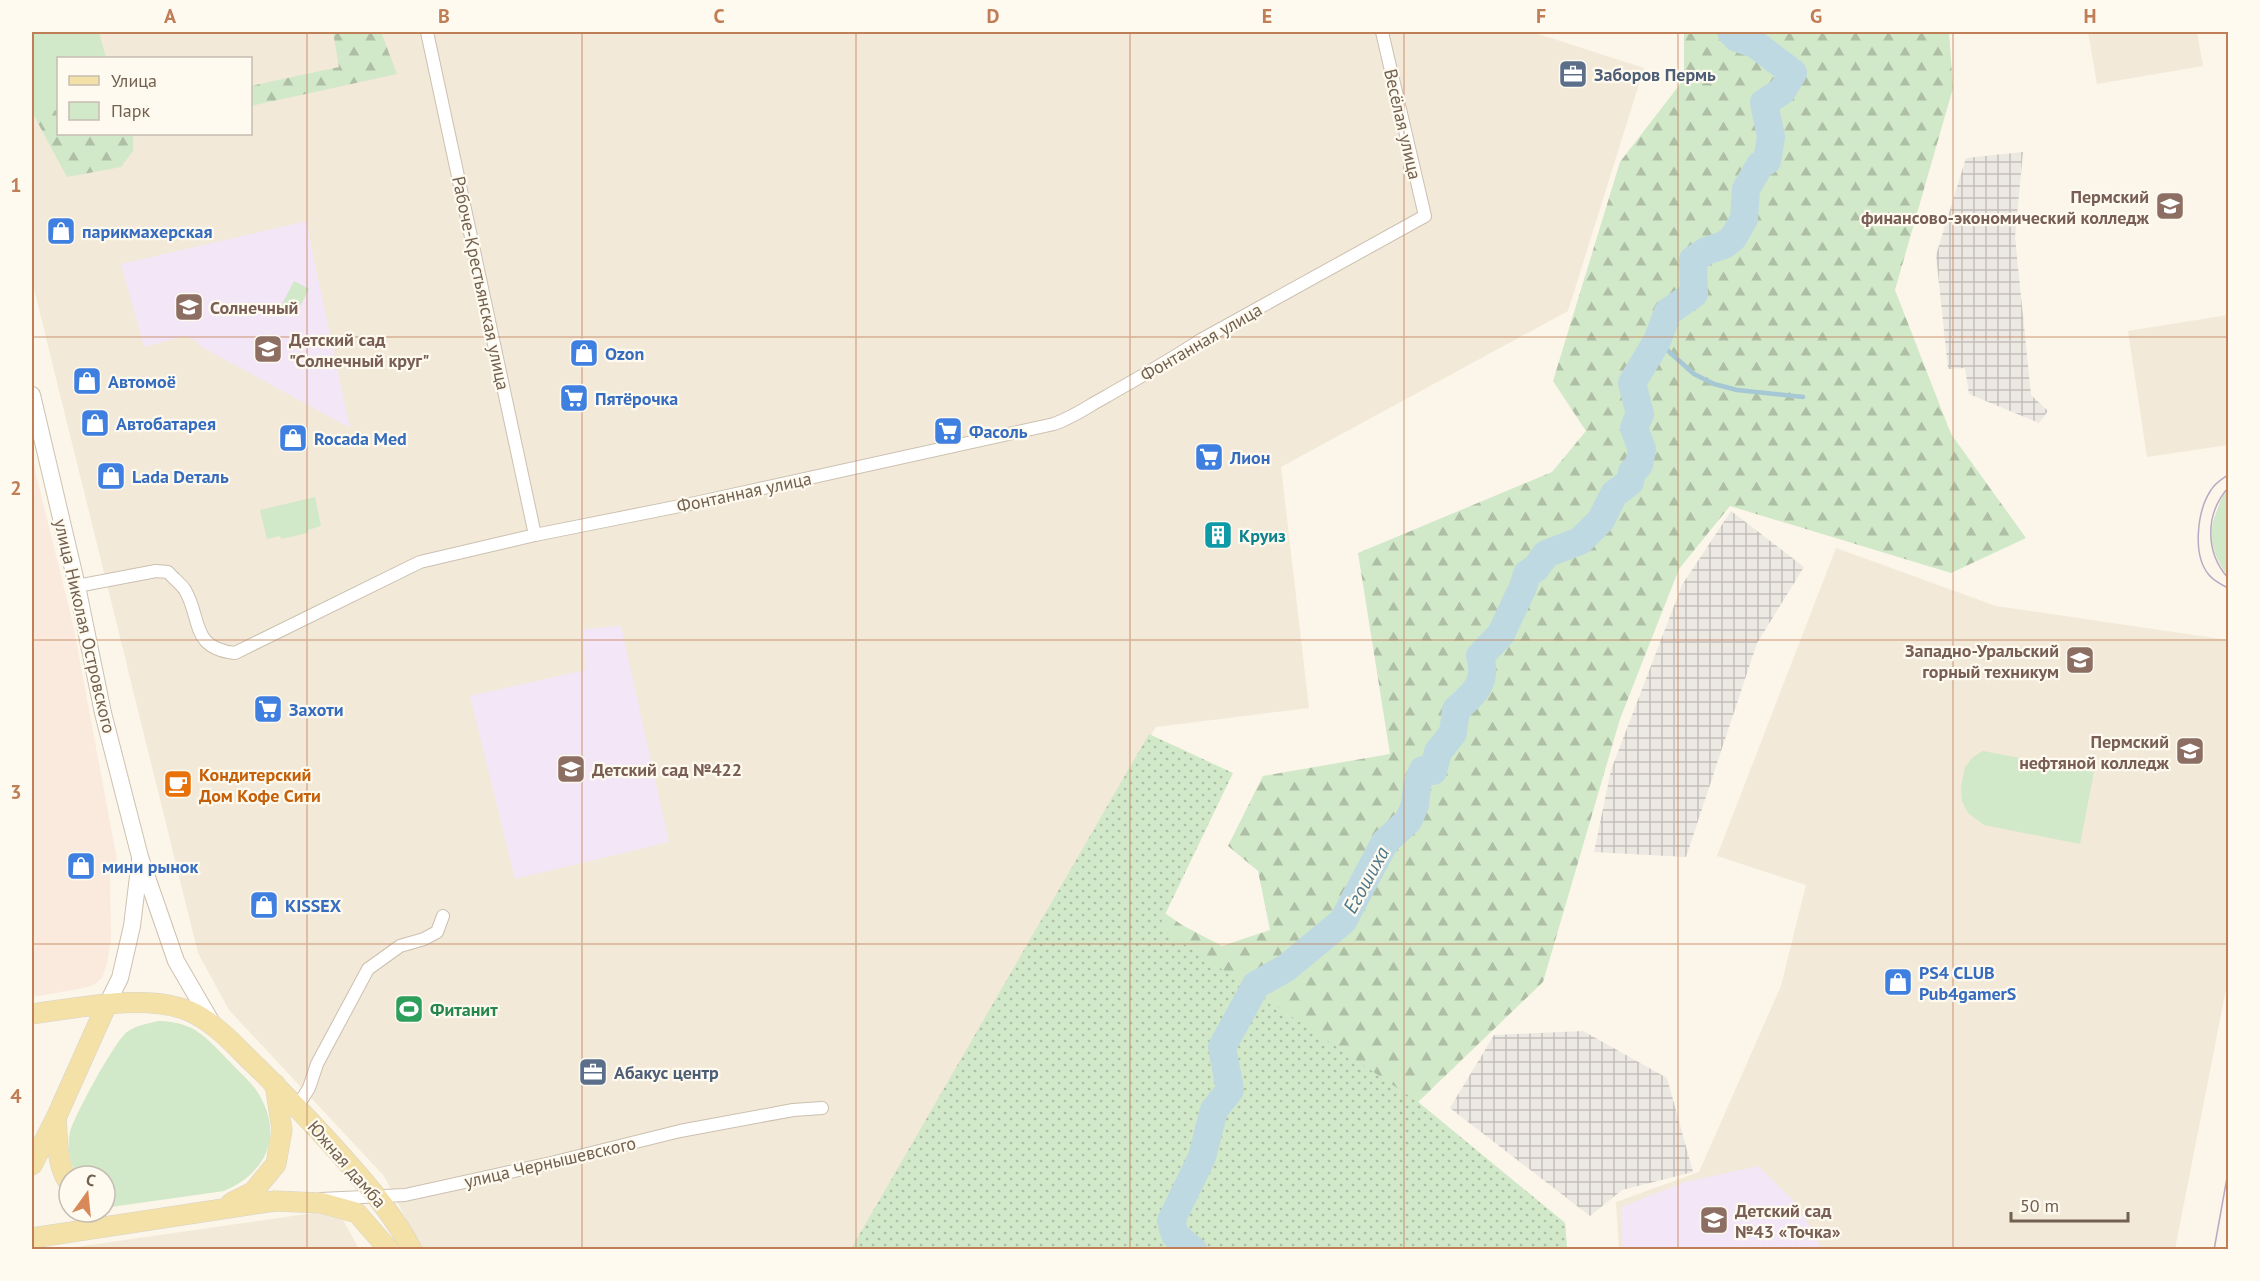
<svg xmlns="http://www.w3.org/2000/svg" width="2260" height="1281" viewBox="0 0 2260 1281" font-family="'PT Sans',sans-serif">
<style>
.residential{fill:#f2e9d8;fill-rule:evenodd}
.commercial{fill:#faeade}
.industrial{fill:url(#industrial-grid)}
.education{fill:#f3e6f7}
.green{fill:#d1e8c9}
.forest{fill:url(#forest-firs)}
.garden{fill:url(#garden-dots)}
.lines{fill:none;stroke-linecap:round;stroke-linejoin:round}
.stream{stroke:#a6c7d4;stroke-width:4.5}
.river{stroke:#bfd9e3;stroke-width:28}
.street-casing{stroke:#ccc0b0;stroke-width:14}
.secondary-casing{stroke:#cec1ae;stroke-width:18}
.primary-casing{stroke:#d8d3ce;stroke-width:21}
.street{stroke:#fff;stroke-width:12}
.secondary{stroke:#fff;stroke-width:16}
.primary{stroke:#f3e1a8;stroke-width:20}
.tram{stroke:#bba8c4;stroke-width:1.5}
.grid{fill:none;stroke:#c07e57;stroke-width:1.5;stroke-opacity:0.55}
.labels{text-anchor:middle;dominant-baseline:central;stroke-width:4.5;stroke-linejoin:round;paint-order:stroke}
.service-label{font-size:18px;font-weight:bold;fill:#4e5e75;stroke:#fefaf0;text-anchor:start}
.street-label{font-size:18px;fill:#73614f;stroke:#fefaf0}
.education-label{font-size:18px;font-weight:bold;fill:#785e54;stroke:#fefaf0;text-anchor:start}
.shop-label{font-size:18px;font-weight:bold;fill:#366cbe;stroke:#fefaf0;text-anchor:start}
.culture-label{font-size:18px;font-weight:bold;fill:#0d838f;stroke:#fefaf0;text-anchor:start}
.food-label{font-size:18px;font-weight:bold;fill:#c56008;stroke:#fefaf0;text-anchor:start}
.leisure-label{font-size:18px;font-weight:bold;fill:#27864d;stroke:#fefaf0;text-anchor:start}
.water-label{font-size:20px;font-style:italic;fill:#4e788b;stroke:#fefaf0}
.neatline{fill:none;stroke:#c07e57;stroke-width:2}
.grid-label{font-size:20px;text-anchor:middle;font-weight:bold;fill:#c07e57}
</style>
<defs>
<pattern id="industrial-grid" width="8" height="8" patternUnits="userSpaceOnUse" patternTransform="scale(1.5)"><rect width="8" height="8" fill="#ece8e2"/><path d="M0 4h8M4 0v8" fill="none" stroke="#c4bfba"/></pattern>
<pattern id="forest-firs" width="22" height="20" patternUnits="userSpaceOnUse" patternTransform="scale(1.5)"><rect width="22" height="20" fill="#d1e8c9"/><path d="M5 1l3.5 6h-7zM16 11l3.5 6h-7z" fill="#aebfa6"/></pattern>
<pattern id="garden-dots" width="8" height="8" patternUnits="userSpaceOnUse" patternTransform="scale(1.5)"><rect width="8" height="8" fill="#d1e8c9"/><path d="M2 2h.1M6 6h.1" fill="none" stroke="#aebfa6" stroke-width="1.8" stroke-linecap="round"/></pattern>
</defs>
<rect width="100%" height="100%" fill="#fbf6e9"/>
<g class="residential">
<path d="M32,32H1532L1644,68L1568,311L1281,467L1309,708L1156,727L854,1249L422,1250L384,1176L229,1010L198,953L32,281ZM58,58H250V134H58Z"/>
<polygon points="2088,32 2197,32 2203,66 2097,84"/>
<polygon points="2228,315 2228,445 2147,457 2128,331"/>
<polygon points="1836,548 1996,606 2228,640 2228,979 2175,1249 1619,1249 1616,1202 1699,1172 1781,986 1806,885 1717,856"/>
<polygon points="327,1211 340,1214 359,1249 55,1250"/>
</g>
<polygon class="commercial" points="32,458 73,624 117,860 110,872 111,938 107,964 102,978 94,985 79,989 32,997"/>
<g class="industrial">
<polygon points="2023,152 2015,237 2031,395 2048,411 2039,423 1969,394 1965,368 1948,369 1936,255 1966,158"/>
<polygon points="1731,511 1804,567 1757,643 1686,857 1594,852 1611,770 1682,585"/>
<polygon points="1583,1031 1667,1078 1693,1172 1622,1190 1590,1216 1450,1108 1494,1035"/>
</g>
<g class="education">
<polygon points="307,221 312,250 350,428 200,346 196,340 185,336 144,347 121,264"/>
<polygon points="621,626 669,842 515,879 470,696 585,670 583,629"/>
<polygon points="1758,1166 1799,1206 1822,1249 1622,1249 1621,1207 1685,1182"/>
</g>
<g class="green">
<polygon points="32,32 99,32 106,58 58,58 58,113 34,107 32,104"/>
<polygon points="294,281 309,289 295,316 280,308"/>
<path d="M2228,490V577C2213,554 2206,537 2217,510C2221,501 2221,496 2228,490Z"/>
<polygon points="315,497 321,526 308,530 308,533 281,539 280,536 267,539 260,510"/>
<polygon points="1983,751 2094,772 2080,844 1984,825 1968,813 1962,801 1961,787 1965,767 1973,757"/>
<path d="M158,1021C196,1022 205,1037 231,1063C241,1074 254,1084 261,1098C283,1139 264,1174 224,1191L111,1207L105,1202V1176H78C69,1164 67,1146 70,1132C75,1115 114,1042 127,1032C136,1025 147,1024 158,1021Z"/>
</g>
<g class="forest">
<polygon points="333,32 381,32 397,74 251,106 251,86 339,67"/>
<polygon points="1684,32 1949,32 1953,88 1895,290 1951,434 2026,538 1951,573 1730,506 1679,569 1620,719 1543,982 1418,1102 1565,1223 1567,1249 856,1250 1086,858 1182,925 1222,946 1270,930 1258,871 1228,846 1263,776 1390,754 1358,553 1552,472 1586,431 1553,381 1620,162 1684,79"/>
<polygon points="32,105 58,111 58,134 133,134 133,151 121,167 67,177 32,112"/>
</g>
<polygon class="garden" points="1149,734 1233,773 1159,927 1418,1102 1565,1223 1567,1249 851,1249"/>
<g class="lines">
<polyline class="stream" points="1657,341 1694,374 1714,384 1737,390 1803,397"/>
<path class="river" d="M1193,1250L1175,1235L1171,1221L1202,1157L1214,1110L1230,1090L1222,1047L1256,985L1286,968L1343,921L1385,842L1408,821L1415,805L1417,785L1423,770L1433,771L1438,752L1453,733L1456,710C1474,693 1488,683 1480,656L1501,634L1523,587L1527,574L1536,568L1546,554L1580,541L1601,520L1614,494L1630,482L1632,472L1639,465L1642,449L1634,428L1640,414L1632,383L1657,341L1668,312L1694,294L1693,260L1706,251L1724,245L1733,238L1744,219L1746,189L1760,165L1767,161L1771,137L1764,103L1782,91L1793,73L1755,44L1737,38L1731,32"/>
<g class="street-casing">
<g id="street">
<polyline points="427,32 535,535"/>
<path d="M77,586L156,571L168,572C173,578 181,584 185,590C202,619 190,648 235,653L420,562L535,535L700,502L1054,424C1076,416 1088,406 1107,396C1138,378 1169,361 1199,341L1425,216L1382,32"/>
<polyline points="297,1107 309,1088 317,1064 368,969 400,946 424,939 437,932 443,916"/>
<polyline points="321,1199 405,1195 551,1163 680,1131 793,1110 822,1108"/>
</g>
</g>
<g class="secondary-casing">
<g id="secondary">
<polyline points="32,395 77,586 103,713 140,857 176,961 212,1023"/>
<polyline points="107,1004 120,978 132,926 140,860"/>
</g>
</g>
<g class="primary-casing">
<g id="primary">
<path d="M32,1014C77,1008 146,993 189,1011C216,1023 235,1046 256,1066C287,1097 318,1129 347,1162C371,1189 395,1217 412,1250"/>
<path d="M56,1118C58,1140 56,1165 69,1183"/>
<polyline points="32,1165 56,1118 107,1004"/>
<polyline points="231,1203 253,1192 276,1164 282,1130 275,1084"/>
<polyline points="32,1238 275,1201 321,1203 357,1213 389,1250"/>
</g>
</g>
<use href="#street" class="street"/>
<use href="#secondary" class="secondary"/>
<use href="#primary" class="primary"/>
<g class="tram">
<path d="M2228,475C2222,479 2215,483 2211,490C2197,511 2192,555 2209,575C2214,581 2222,585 2228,588"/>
<path d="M2228,488C2205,514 2205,552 2228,578"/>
<polyline points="2214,1250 2228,1172"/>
</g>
</g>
<path class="grid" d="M307,32V1250M582,32V1250M856,32V1250M1130,32V1250M1404,32V1250M1678,32V1250M1953,32V1250M32,337H2228M32,640H2228M32,944H2228"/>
<defs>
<g id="office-square" transform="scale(1.5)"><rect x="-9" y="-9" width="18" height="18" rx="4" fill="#5c6f8a" stroke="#fefaf0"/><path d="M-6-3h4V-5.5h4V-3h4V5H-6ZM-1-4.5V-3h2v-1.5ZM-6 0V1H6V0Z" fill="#fff"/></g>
<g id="university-square" transform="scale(1.5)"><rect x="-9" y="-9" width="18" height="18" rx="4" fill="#8d6e63" stroke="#fefaf0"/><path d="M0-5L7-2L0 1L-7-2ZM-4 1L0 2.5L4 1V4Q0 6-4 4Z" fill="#fff"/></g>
<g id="shop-square" transform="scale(1.5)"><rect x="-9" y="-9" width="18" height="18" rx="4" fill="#3f7fe0" stroke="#fefaf0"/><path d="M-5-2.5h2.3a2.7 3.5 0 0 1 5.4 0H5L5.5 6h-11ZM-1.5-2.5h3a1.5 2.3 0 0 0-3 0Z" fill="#fff"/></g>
<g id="school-square" transform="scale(1.5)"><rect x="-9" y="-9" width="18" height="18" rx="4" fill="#8d6e63" stroke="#fefaf0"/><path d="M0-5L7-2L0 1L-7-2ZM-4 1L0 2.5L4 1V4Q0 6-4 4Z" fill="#fff"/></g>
<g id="supermarket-square" transform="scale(1.5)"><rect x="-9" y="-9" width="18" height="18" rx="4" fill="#3f7fe0" stroke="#fefaf0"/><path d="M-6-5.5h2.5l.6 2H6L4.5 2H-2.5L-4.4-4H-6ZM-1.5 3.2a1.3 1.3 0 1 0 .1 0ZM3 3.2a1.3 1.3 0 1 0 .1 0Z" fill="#fff"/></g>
<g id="building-square" transform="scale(1.5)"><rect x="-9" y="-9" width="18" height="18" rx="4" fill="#0f9aa8" stroke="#fefaf0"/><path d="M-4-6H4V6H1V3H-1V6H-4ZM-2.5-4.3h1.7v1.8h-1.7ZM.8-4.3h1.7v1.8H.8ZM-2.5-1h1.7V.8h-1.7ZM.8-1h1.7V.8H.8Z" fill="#fff"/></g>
<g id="cafe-square" transform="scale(1.5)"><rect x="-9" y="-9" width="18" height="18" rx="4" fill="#e8710a" stroke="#fefaf0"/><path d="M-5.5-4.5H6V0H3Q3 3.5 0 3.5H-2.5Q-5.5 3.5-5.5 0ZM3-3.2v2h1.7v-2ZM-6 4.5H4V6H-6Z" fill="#fff"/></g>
<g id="stadium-square" transform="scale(1.5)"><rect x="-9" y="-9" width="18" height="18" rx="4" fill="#2e9e5b" stroke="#fefaf0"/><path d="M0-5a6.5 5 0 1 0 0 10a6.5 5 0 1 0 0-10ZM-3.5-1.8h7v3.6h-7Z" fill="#fff"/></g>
</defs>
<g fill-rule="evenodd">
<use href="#office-square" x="1573" y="74"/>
<use href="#university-square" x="2170" y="206"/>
<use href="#shop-square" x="61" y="231"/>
<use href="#school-square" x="189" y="307"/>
<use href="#school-square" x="268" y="349"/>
<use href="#shop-square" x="584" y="353"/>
<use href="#shop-square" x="87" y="381"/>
<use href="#supermarket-square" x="574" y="398"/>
<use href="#shop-square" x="95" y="423"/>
<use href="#supermarket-square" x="948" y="431"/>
<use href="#shop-square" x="293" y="438"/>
<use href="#supermarket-square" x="1209" y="457"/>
<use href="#shop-square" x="111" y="476"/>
<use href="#building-square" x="1218" y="535"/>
<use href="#university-square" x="2080" y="660"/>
<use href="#supermarket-square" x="268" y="709"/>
<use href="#university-square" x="2190" y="751"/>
<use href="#school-square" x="571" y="769"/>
<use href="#cafe-square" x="178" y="784"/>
<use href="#shop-square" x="81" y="866"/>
<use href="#shop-square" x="264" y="905"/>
<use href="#shop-square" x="1898" y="982"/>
<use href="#stadium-square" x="409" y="1009"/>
<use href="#office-square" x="593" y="1072"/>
<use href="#school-square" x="1714" y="1220"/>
</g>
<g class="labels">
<g class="service-label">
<text x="1594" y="74">Заборов Пермь</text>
<text x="614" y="1072">Абакус центр</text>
</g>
<g class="street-label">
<text transform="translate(1403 124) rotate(77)">Весёлая улица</text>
<text transform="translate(481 283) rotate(78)">Рабоче-Крестьянская улица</text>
<text transform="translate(1201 342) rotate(-30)">Фонтанная улица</text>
<text transform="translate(744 492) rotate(-12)">Фонтанная улица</text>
<text transform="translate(85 626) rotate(77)">улица Николая Островского</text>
<text transform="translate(550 1162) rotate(-13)">улица Чернышевского</text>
<text transform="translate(347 1164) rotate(49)">Южная дамба</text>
</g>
<g class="education-label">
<text x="2149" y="196" text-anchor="end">Пермский<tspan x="2149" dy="21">финансово-экономический колледж</tspan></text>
<text x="210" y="307">Солнечный</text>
<text x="289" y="339">Детский сад<tspan x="289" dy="21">"Солнечный круг"</tspan></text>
<text x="2059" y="650" text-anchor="end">Западно-Уральский<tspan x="2059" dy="21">горный техникум</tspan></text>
<text x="2169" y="741" text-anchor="end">Пермский<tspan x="2169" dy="21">нефтяной колледж</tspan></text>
<text x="592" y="769">Детский сад №422</text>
<text x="1735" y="1210">Детский сад<tspan x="1735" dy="21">№43 «Точка»</tspan></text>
</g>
<g class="shop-label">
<text x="82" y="231">парикмахерская</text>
<text x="605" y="353">Ozon</text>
<text x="108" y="381">Автомоё</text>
<text x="595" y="398">Пятёрочка</text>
<text x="116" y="423">Автобатарея</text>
<text x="969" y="431">Фасоль</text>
<text x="314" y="438">Rocada Med</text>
<text x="1230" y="457">Лион</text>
<text x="132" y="476">Lada Dеталь</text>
<text x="289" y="709">Захоти</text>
<text x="102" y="866">мини рынок</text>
<text x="285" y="905">KISSEX</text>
<text x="1919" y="972">PS4 CLUB<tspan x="1919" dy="21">Pub4gamerS</tspan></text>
</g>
<g class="culture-label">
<text x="1239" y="535">Круиз</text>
</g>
<g class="food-label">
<text x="199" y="774">Кондитерский<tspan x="199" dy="21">Дом Кофе Сити</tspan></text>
</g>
<g class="leisure-label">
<text x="430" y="1009">Фитанит</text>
</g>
<g class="water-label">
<text transform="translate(1366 880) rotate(-61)">Егошиха</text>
</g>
</g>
<rect width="2260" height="1281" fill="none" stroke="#fefaf0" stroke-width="66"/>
<rect x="57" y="57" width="195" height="78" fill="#fefaf0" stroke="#c6bdb0" stroke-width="1.5"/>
<rect x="69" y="76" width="30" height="9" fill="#f3e1a8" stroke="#c6bdb0" stroke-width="1.5"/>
<text x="111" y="87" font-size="18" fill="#73614f">Улица</text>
<rect x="69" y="102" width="30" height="18" fill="#d1e8c9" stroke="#c6bdb0" stroke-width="1.5"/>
<text x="111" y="117" font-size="18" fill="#73614f">Парк</text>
<g transform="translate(87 1194) rotate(15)"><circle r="28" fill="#fefaf0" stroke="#c6bdb0" stroke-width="1.5"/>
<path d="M0-4.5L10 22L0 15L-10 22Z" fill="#d9885a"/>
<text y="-9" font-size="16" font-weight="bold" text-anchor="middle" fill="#73614f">С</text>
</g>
<path d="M2011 1212v9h117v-9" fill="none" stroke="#73614f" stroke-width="3"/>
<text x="2020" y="1212" font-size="18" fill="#73614f" stroke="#fefaf0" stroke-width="4.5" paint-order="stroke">50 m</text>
<rect x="33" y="33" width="2194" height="1215" class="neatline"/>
<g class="grid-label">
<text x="170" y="23">A</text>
<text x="444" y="23">B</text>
<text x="719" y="23">C</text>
<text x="993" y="23">D</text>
<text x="1267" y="23">E</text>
<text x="1541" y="23">F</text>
<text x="1816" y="23">G</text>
<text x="2090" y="23">H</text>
<text x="16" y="192">1</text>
<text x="16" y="495">2</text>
<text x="16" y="799">3</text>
<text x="16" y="1103">4</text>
</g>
</svg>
